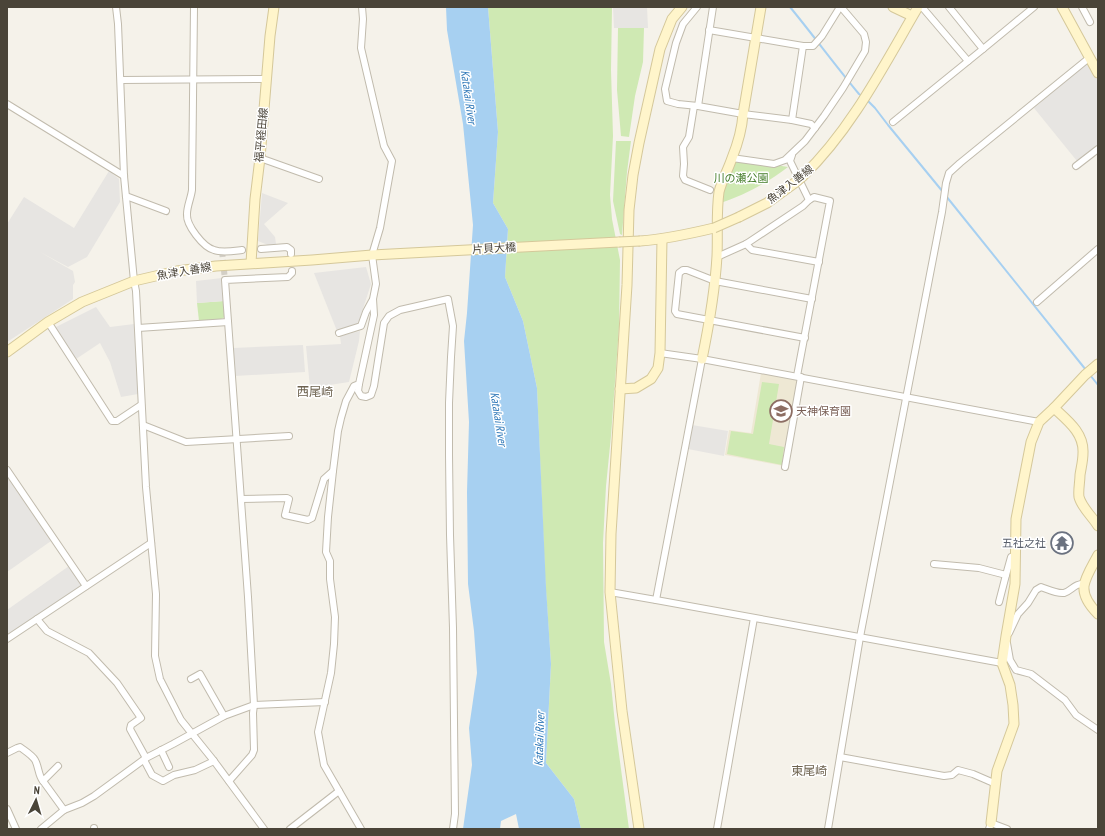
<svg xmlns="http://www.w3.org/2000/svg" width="1105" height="836" viewBox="0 0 1105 836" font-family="'PT Sans Narrow','Noto Sans JP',sans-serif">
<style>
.education{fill:#eee8d4}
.green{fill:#cfe9b3}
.parking{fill:#e7e5e2}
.water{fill:#a7d0f1}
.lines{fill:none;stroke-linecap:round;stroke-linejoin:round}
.stream{stroke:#a7d0f1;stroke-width:2}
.street-tunnel{stroke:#d3cfc6;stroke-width:6;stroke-dasharray:6 3;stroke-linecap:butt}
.street-casing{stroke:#c1bbad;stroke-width:8}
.secondary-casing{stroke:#d5c89a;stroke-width:11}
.street{stroke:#fff;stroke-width:6}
.secondary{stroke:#fff5cb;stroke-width:9}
.secondary-bridge-casing{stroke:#d5c89a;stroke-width:11;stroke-linecap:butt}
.secondary-bridge{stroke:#fff5cb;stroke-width:9}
.labels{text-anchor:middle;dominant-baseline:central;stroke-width:3;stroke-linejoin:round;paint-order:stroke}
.street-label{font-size:11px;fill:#4a4438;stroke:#fff}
.park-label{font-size:11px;fill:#457d2a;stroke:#fff}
.education-label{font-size:11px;fill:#785e54;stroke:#fff;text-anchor:start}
.worship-label{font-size:11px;fill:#5b616d;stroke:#fff;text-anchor:end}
.water-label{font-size:12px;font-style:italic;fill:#2f78b8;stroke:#fff}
.neighbourhood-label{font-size:12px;fill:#6d624f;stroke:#fff}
</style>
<rect width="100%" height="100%" fill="#f5f2ea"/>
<polygon class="education" points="761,373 798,380 784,466 725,455 729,430 751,433"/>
<g class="green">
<polygon points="488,7 612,7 611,70 613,136 610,195 612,219 620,260 619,327 611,436 606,486 603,543 604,642 611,684 615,724 629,829 581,829 574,799 546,763 551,664 545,576 537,388 523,321 505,277 508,229 493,203 498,132"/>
<polygon points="618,28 644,28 643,62 635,96 629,137 621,136 617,90"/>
<polygon points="616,141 631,141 627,172 622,235 620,234 613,201"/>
<path d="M732,158L788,167C766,184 744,195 718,204Z"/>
<polygon points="224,301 225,317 219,320 199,321 197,303"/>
<polygon points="762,382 779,384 769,444 784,447 782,465 727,454 731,431 753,434"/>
</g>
<g class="parking">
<polygon points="613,7 647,7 648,28 614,28"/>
<polygon points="1086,64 1090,65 1098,82 1098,144 1077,161 1034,108"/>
<polygon points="109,171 119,179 120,202 87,257 68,267 40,252 73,271 75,282 73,285 73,299 7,342 7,224 24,197 74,228"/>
<polygon points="262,193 288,203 264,224 275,237 276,244 268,245 258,241"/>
<polygon points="366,267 371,284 359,321 357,324 337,331 314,273"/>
<polygon points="222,278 224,301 197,303 196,281"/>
<polygon points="96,307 110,327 134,324 136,344 138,394 121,397 110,362 100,343 76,359 54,328"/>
<polygon points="360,331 359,341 349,382 310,388 306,346 341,344 340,336"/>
<polygon points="303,345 305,372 235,376 233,348"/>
<polygon points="692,425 728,431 724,456 688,449"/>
<polygon points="7,477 51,541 7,572"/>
<polygon points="69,566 84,585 7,637 7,610"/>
</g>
<polygon class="water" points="446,7 488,7 498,132 493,203 508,229 505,277 523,321 537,388 546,587 551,664 546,763 574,799 581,829 519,829 516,814 501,821 500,829 463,829 472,765 469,728 477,673 474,631 468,584 467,492 469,422 464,341 467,313 473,225 463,124 447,30"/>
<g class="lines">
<g class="stream">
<path d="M790,7C813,35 835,65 859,94L862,96"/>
<polyline points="867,100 875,108 888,125 943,192"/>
<polyline points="946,196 1086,370"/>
<polyline points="1090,375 1098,385"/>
</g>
<polyline class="street-tunnel" points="222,251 225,280"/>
<g class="street-casing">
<g id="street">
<polyline points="116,7 118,24 124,176 134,281 136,291 146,487 156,594 155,656 160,679 181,720 214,761 264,829"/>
<path d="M194,7L192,190C191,198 187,206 187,214C186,225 203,247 214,250C222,253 233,251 242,250"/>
<polyline points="697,7 683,24 676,43 665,89 667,101 678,104 698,106 743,114 792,120 811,124 815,128"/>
<polyline points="922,7 968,61"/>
<polyline points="949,7 983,49"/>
<polyline points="1082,7 1090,22"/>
<polyline points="709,30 803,46 813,46 822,36 840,7"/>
<polyline points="121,80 266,79"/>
<polyline points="7,104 124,176"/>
<polyline points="694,106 689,137 683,147 684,164 683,176 685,180 710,190"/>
<polyline points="698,106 713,7"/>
<polyline points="792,120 803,46"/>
<polyline points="893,122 983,49 1034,7"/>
<polyline points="792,155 790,161 809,200"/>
<polyline points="260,158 319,179"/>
<polyline points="732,158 774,164 785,160 805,141 824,116 843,88 865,51 866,42 864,34 841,7"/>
<polyline points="1076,166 1098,149"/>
<polyline points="126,196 166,211"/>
<polyline points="746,244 752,250 819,262"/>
<polyline points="261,249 287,247 291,250 291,254"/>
<polyline points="717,257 746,244 803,206 809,200 814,197 830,201 797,376"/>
<polyline points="1037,302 1098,249"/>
<polyline points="48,322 112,421 117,421 141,405"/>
<polyline points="138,328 228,322"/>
<polyline points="339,333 361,326 366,312 372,301"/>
<polyline points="805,338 677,314 675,311 679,273 683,270 687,270 715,281 812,299"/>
<polyline points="660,353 702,359 1039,422"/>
<polyline points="359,384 358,391 361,396 366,397 371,395 374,386 384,323 389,316 400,310 448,299 453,326 451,357 449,403 449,455 450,535 453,628 455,814 453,829"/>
<polyline points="143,425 186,442 289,436"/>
<polyline points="785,467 801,377"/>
<polyline points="7,470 86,586"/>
<polyline points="333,471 328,517 326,552 330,561 330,579 335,617 334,644 331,673 318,732 324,765 361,829"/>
<polyline points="241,499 287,498 289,499 285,515 308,520 312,518 324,479 333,471 338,431 341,418 346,401 354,386 359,384 374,315 373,299 376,284 372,255 380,228 392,161 384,146 361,48 363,19 362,7"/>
<polyline points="934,564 979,568 1006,575 1011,557 1015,556"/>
<polyline points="610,592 656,600 1002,663"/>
<polyline points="656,600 702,359"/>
<polyline points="999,602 1006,575"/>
<polyline points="37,619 47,631 89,653 117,683 141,718 131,725 130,729 146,758"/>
<path d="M1009,633L1018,614L1028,603L1036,590L1041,587C1047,589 1057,594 1064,593C1072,591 1074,583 1085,584"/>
<polyline points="7,639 151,543"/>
<polyline points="1007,643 1010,660 1016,670 1031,674 1065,700 1076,715 1098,730"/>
<polyline points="191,679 200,674 224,716"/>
<polyline points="161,750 169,767"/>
<path d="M7,753L17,748L20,747C25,751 32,755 35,760C39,767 38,775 43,781L58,766"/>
<polyline points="840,757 944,776 952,775 958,770 973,774 996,784"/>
<polyline points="144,760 152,775 163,781 174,775 195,770 214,761"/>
<polyline points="43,781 64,810"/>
<polyline points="229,781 252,755 254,750 253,713 254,705 248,597 225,280 288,277 292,273 292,271"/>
<polyline points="7,809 16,829"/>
<polyline points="41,829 64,810 82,803 94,796 146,758 173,744 224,716 254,705 325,702"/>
<polyline points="94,829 94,828"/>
<polyline points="290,829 339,791"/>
<polyline points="717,829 754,618"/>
<polyline points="828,829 860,637 942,212 946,183 949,173 960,163 1089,58"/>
<polyline points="989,829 991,823 1007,829"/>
</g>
</g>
<g class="secondary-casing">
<g id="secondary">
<polyline points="893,7 912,16"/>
<polyline points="1062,7 1098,73"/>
<path d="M803,176C851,130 884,65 918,7"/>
<polyline points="739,217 767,203 796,182"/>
<path d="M640,241C665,239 689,234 714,228"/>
<polyline points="251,263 255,199 260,158 270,36 274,7"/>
<polyline points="7,352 48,322 82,302 134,281 177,271 216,266 312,260 372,255 619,242"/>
<path d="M702,359C709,325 715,291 717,256C718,235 716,213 719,192C722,180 728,170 732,158C738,143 742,130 743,114L761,7"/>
<path d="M1098,364L1085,375L1054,408C1068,421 1084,433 1083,453C1083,461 1081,468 1080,475C1080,482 1078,490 1079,497C1082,508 1092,516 1098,526"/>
<polyline points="620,389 636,388 651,379 658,368 660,353 662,239"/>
<path d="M1098,555C1094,563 1085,577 1084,586C1083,596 1091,607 1098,614"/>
<polyline points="991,823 997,771 1014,724 1013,705 1010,685 1002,663 1006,636 1015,584 1016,519 1031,442 1039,422 1054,408"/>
<polyline points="639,829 622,711 610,592 611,534 627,285 629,210 633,175 639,143 660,49 672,19 682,7"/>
</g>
</g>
<use href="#street" class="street"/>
<use href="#secondary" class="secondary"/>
<g class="secondary-bridge-casing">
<g id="secondary-bridge">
<polyline points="796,182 803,176"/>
<polyline points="714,228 739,217"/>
<polyline points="619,242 640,241"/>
</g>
</g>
<use href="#secondary-bridge" class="secondary-bridge"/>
</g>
<defs>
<g id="school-ring" transform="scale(1.15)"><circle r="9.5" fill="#fff" stroke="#8d6e63" stroke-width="1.5"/><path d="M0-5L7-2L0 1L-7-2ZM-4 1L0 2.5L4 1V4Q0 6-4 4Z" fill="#8d6e63"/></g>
<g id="temple-ring" transform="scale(1.15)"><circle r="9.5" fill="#fff" stroke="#6b7280" stroke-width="1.5"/><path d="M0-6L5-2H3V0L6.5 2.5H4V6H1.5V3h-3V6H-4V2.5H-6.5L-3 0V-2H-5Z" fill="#6b7280"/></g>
</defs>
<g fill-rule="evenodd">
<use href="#school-ring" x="781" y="411"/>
<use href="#temple-ring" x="1062" y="543"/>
</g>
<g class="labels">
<g class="street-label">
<text transform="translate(261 135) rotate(-85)">福平経田線</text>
<text transform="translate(790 184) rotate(-38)">魚津入善線</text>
<text transform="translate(494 248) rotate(-3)">片貝大橋</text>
<text transform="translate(184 271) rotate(-10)">魚津入善線</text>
</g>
<g class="park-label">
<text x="741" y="178">川の瀬公園</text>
</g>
<g class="education-label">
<text x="796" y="411">天神保育園</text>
</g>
<g class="worship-label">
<text x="1046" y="543">五社之社</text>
</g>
<g class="water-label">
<text transform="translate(469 97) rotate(82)">Katakai River</text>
<text transform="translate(499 419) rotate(81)">Katakai River</text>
<text transform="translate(539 739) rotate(-88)">Katakai River</text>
</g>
<g class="neighbourhood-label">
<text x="315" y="391">西尾崎</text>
<text x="809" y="770">東尾崎</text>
</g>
</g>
<rect width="1105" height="836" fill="none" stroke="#4a4438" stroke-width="16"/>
<g transform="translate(36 800) rotate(5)" stroke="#ffffff" stroke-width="3" paint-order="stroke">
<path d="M0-3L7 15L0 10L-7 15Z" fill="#4a4438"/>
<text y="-6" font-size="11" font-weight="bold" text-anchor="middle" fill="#4a4438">N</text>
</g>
</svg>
